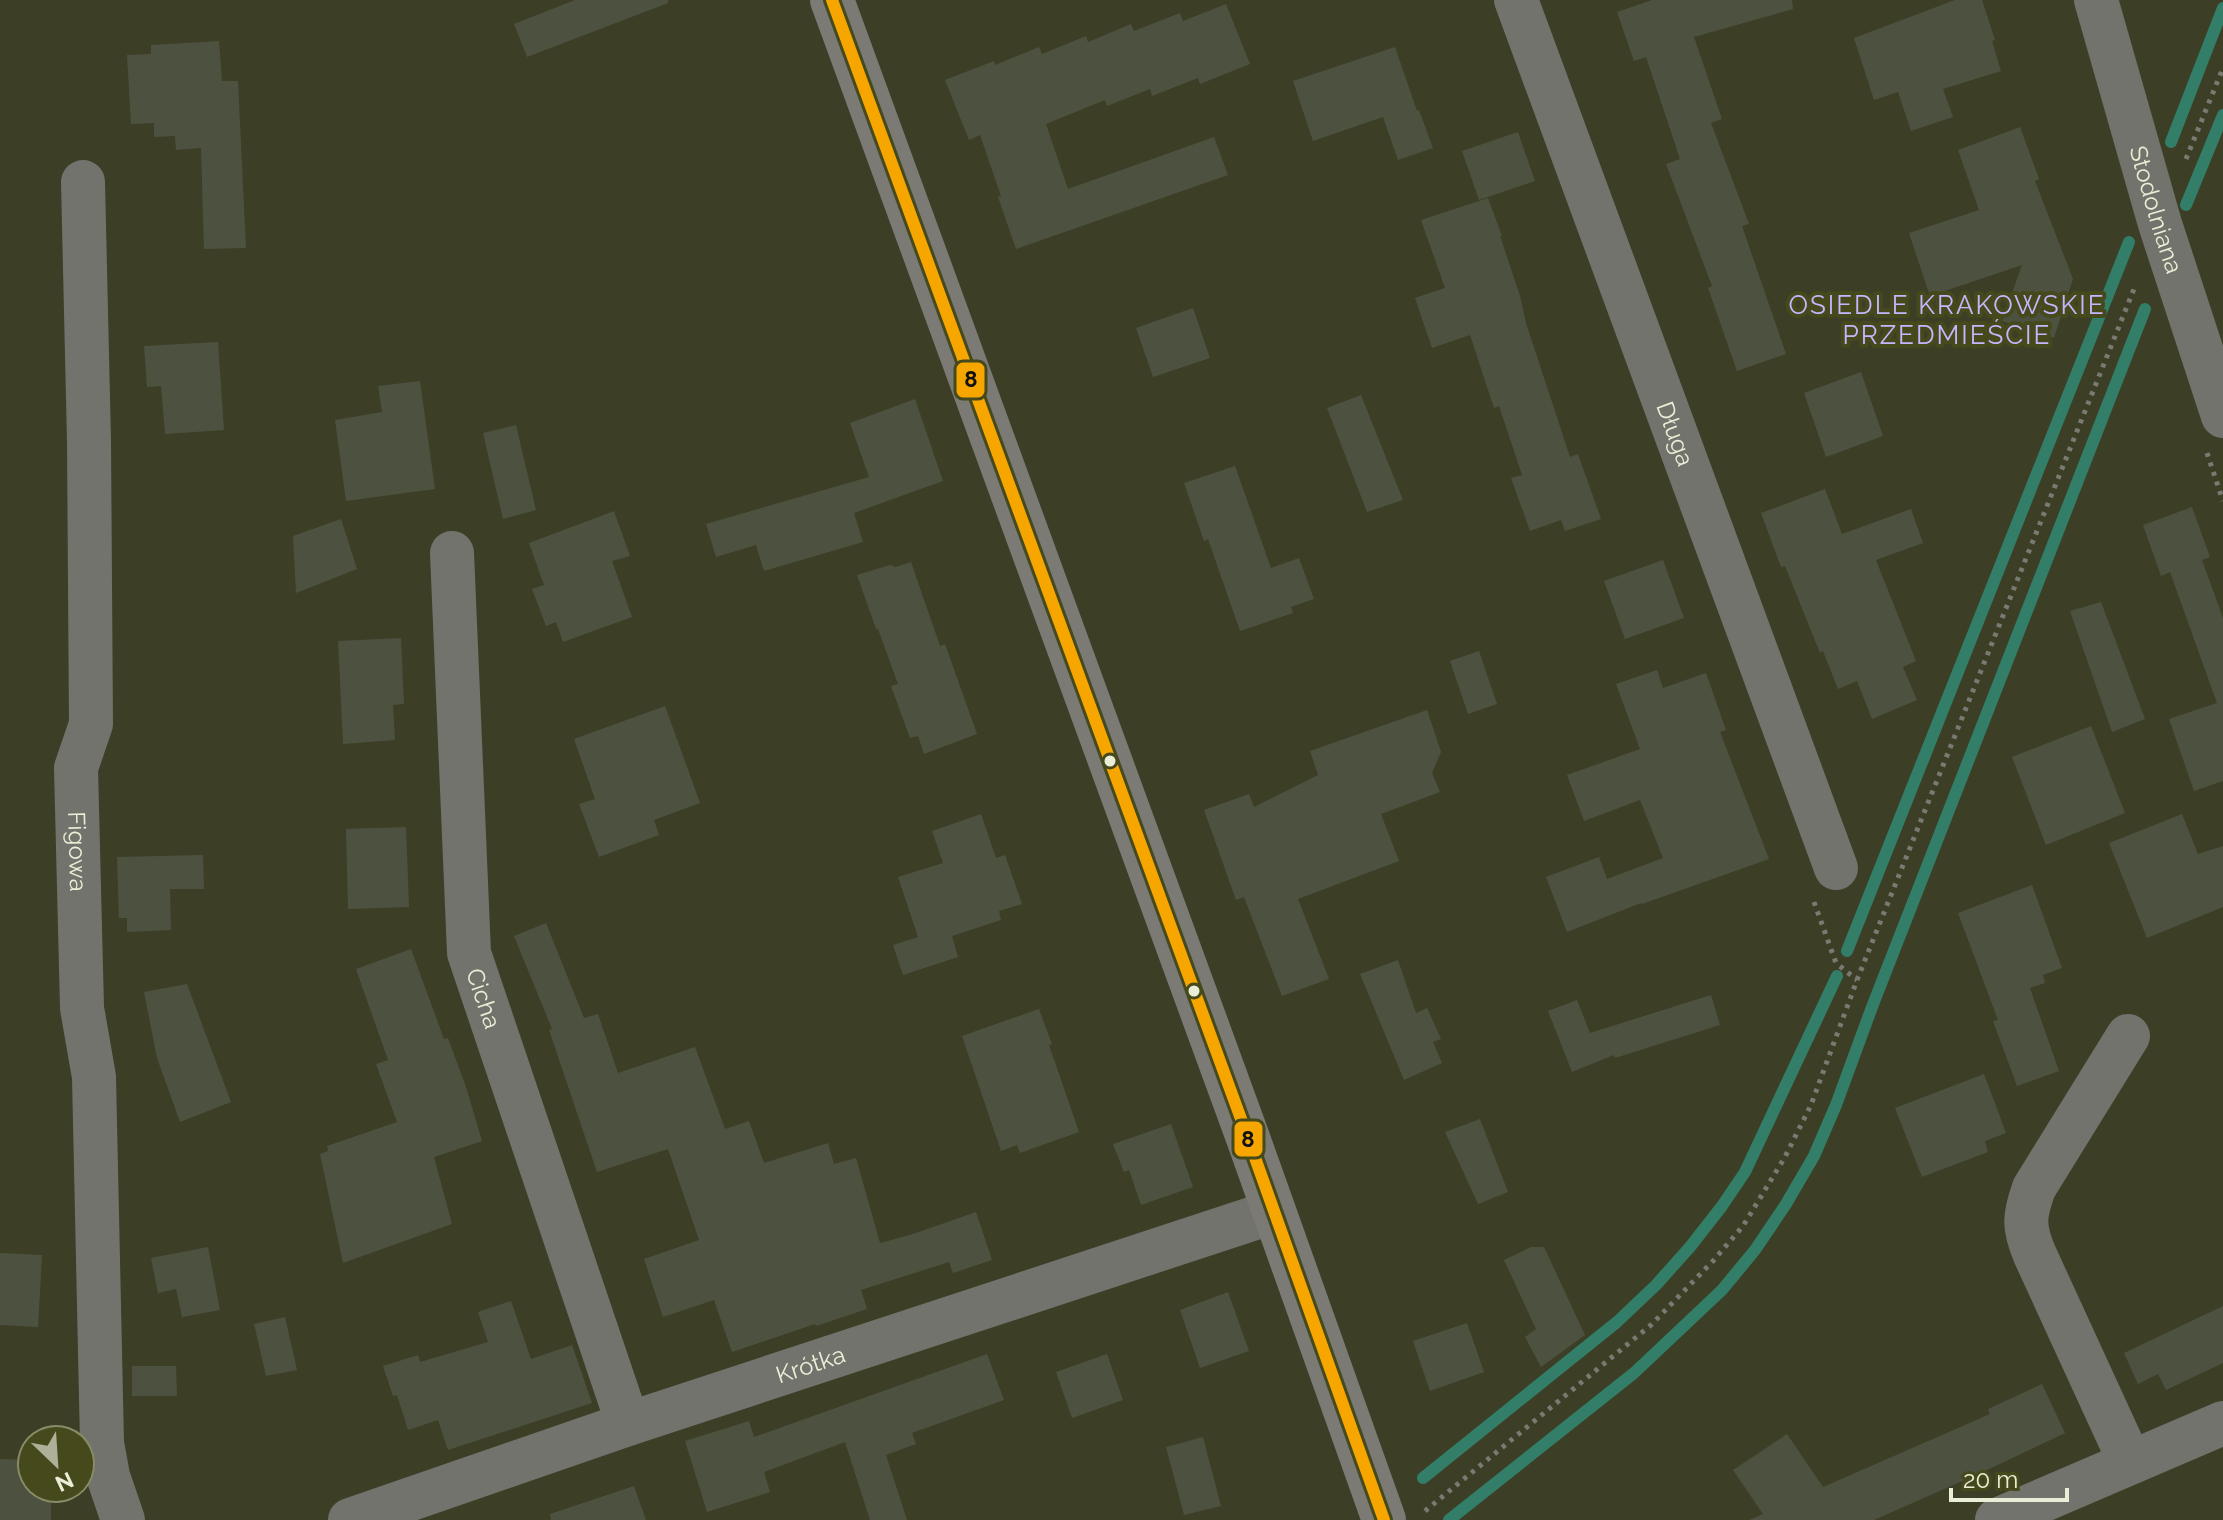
<svg xmlns="http://www.w3.org/2000/svg" width="2223" height="1520" viewBox="0 0 2223 1520" font-family="Raleway,sans-serif">
<style>
.lines{fill:none;stroke-linecap:round;stroke-linejoin:round}
.stream{stroke:#327e68;stroke-width:12}
.building{fill:#4d5240}
.path{stroke:#797a72;stroke-width:5;stroke-dasharray:4 6;stroke-linecap:butt}
.minor{stroke:#73736d;stroke-width:44}
.major{stroke:#7b7a75;stroke-width:44}
.bus-1-casing{stroke:#45491c;stroke-width:18}
.bus-1{stroke:#f7a600;stroke-width:12}
.bus-dot{fill:#ebeed6;stroke:#45491c;stroke-width:3}
.labels{text-anchor:middle;dominant-baseline:central;stroke-width:8;stroke-linejoin:round;paint-order:stroke}
.street-label{font-size:24px;fill:#ebeed6;stroke:#45491c}
.neighbourhood-label{font-size:26px;letter-spacing:2px;fill:#c5b6fd;stroke:#45491c}
.line-badge{stroke:#45491c;stroke-width:3}
.pale-badge-label{font-size:22px;text-anchor:middle;font-weight:bold;fill:#111}
</style>
<rect width="100%" height="100%" fill="#3d3e26"/>
<g class="lines">
<g class="stream">
<polyline points="2171,142 2223,8"/>
<polyline points="2186,205 2223,115"/>
<polyline points="1847,951 2129,242"/>
<polyline points="1423,1478 1617,1322 1656,1285 1690,1247 1722,1206 1745,1172 1837,976"/>
<polyline points="1449,1520 1634,1373 1722,1290 1755,1250 1786,1204 1814,1156 1836,1105 1872,1007 2145,309"/>
</g>
</g>
<g class="building">
<polygon points="575,0 668,0 668,3 527,57 514,24"/>
<polygon points="1652,0 1792,0 1793,9 1694,37 1722,119 1711,123 1749,224 1742,226 1786,354 1737,371 1708,288 1712,286 1666,164 1680,159 1646,57 1634,61 1617,12"/>
<polygon points="1955,0 1982,0 1995,40 1992,41 2001,71 1943,89 1953,117 1911,131 1898,92 1874,100 1854,38"/>
<polygon points="1226,4 1250,64 1200,84 1198,78 1152,96 1150,89 1107,106 1105,100 1046,124 1068,189 1214,137 1228,175 1016,249 998,197 1001,196 980,135 969,140 945,80 994,61 995,65 1039,47 1042,54 1086,36 1088,42 1131,24 1134,31 1180,13 1183,21"/>
<polygon points="219,41 222,81 238,81 246,248 204,249 201,148 176,150 175,136 154,137 154,123 131,124 127,55 151,54 151,45"/>
<polygon points="1395,47 1417,111 1419,110 1433,148 1398,160 1383,117 1313,141 1293,81"/>
<polygon points="2020,127 2039,179 2035,181 2073,279 2054,338 2002,321 2022,265 1930,296 1909,233 1979,210 1958,150"/>
<polygon points="1518,132 1535,181 1479,200 1462,151"/>
<polygon points="1488,198 1502,236 1500,236 1520,296 1526,323 1570,457 1578,454 1601,519 1565,531 1561,520 1530,531 1511,478 1522,475 1499,406 1494,408 1470,335 1432,348 1415,298 1445,288 1421,220"/>
<polygon points="1193,308 1210,358 1153,377 1136,328"/>
<polygon points="218,342 224,430 165,434 161,386 147,387 144,346"/>
<polygon points="1861,372 1883,436 1826,457 1804,393"/>
<polygon points="420,381 435,489 346,501 335,420 382,412 378,386"/>
<polygon points="1361,395 1403,500 1367,512 1327,408"/>
<polygon points="915,399 943,481 854,513 863,542 764,571 756,545 716,557 706,524 869,477 850,423"/>
<polygon points="516,425 536,510 503,519 483,433"/>
<polygon points="1235,466 1271,568 1299,558 1314,599 1291,607 1293,613 1240,631 1208,539 1204,541 1184,483"/>
<polygon points="1825,489 1842,534 1911,509 1923,543 1876,560 1916,661 1903,667 1917,700 1872,719 1857,681 1838,689 1823,651 1820,653 1785,566 1781,567 1761,513"/>
<polygon points="2192,507 2210,557 2202,560 2223,618 2223,781 2194,791 2169,719 2217,703 2170,572 2161,576 2143,525"/>
<polygon points="614,511 630,556 612,561 632,617 563,642 556,622 546,626 532,589 544,585 529,543"/>
<polygon points="341,519 357,569 296,593 293,536"/>
<polygon points="1663,560 1684,618 1625,639 1604,581"/>
<polygon points="911,562 940,646 945,644 977,734 924,754 918,736 910,738 891,686 898,684 878,629 876,629 857,575 890,565 896,567"/>
<polygon points="2101,602 2145,719 2112,732 2070,611"/>
<polygon points="401,638 404,704 393,705 395,740 343,744 338,641"/>
<polygon points="1479,651 1497,704 1468,714 1450,661"/>
<polygon points="1657,670 1663,688 1706,673 1726,730 1720,732 1769,859 1642,904 1641,903 1567,932 1546,877 1599,857 1607,879 1663,858 1640,800 1584,821 1567,775 1640,749 1616,684"/>
<polygon points="665,706 700,803 654,820 659,835 599,857 579,804 595,799 574,739"/>
<polygon points="1427,710 1441,752 1432,773 1440,792 1381,814 1399,861 1298,899 1329,979 1282,996 1244,897 1236,900 1204,810 1249,794 1254,807 1318,775 1310,751"/>
<polygon points="2091,726 2125,813 2046,845 2012,757"/>
<polygon points="981,814 996,858 1005,855 1022,904 999,911 1001,920 952,936 958,957 903,975 893,945 918,937 898,877 943,863 932,831"/>
<polygon points="2182,814 2198,854 2223,846 2223,907 2147,938 2109,843"/>
<polygon points="406,827 409,907 348,909 346,829"/>
<polygon points="203,855 204,889 170,889 171,930 127,932 127,918 119,918 117,857"/>
<polygon points="2032,885 2062,968 2043,975 2045,983 2030,988 2059,1071 2017,1086 1993,1021 1998,1020 1958,913"/>
<polygon points="546,923 584,1018 598,1014 618,1073 695,1047 725,1129 749,1121 764,1163 828,1143 834,1164 856,1158 880,1243 913,1234 976,1212 992,1260 953,1273 949,1262 861,1290 867,1309 816,1326 815,1324 732,1352 714,1300 663,1317 644,1259 699,1240 668,1149 597,1172 549,1030 552,1029 514,936"/>
<polygon points="411,949 444,1039 448,1038 467,1090 482,1141 434,1157 452,1224 343,1263 320,1154 328,1151 327,1146 397,1122 376,1064 388,1060 356,969"/>
<polygon points="1398,960 1416,1013 1427,1008 1441,1039 1433,1042 1442,1063 1404,1080 1360,974"/>
<polygon points="187,984 231,1102 180,1122 157,1058 144,992"/>
<polygon points="1711,995 1720,1025 1615,1058 1614,1055 1572,1072 1548,1011 1577,1000 1590,1033"/>
<polygon points="1039,1009 1052,1044 1049,1045 1079,1132 1020,1153 1017,1145 1001,1151 962,1036"/>
<polygon points="1984,1074 2006,1133 1985,1141 1988,1152 1922,1177 1895,1108"/>
<polygon points="1480,1119 1508,1192 1478,1204 1445,1132"/>
<polygon points="1171,1124 1193,1187 1141,1205 1129,1170 1124,1172 1113,1144"/>
<polygon points="208,1247 220,1310 182,1317 176,1289 158,1293 151,1258"/>
<polygon points="1531,1247 1544,1247 1585,1335 1541,1367 1525,1337 1536,1329 1504,1260"/>
<polygon points="0,1253 42,1255 38,1327 0,1325"/>
<polygon points="1228,1292 1249,1351 1200,1368 1180,1310"/>
<polygon points="511,1301 531,1359 572,1345 592,1403 448,1450 438,1420 408,1430 397,1395 393,1396 383,1366 418,1355 420,1362 488,1342 478,1312"/>
<polygon points="2223,1306 2223,1363 2166,1390 2158,1374 2138,1384 2124,1353"/>
<polygon points="285,1317 297,1370 266,1376 254,1324"/>
<polygon points="1467,1323 1484,1372 1430,1391 1413,1341"/>
<polygon points="987,1354 1004,1400 912,1433 916,1444 886,1455 907,1520 870,1520 845,1442 764,1472 770,1492 707,1512 685,1441 749,1421 754,1437"/>
<polygon points="1107,1354 1123,1400 1072,1418 1056,1372"/>
<polygon points="132,1366 176,1366 177,1396 132,1396"/>
<polygon points="2042,1384 2065,1433 1985,1471 1874,1520 1749,1520 1763,1514 1733,1470 1787,1434 1823,1487 1990,1414 1988,1409"/>
<polygon points="1203,1437 1221,1506 1184,1515 1166,1447"/>
<polygon points="0,1459 32,1460 32,1488 51,1488 51,1520 0,1520"/>
<polygon points="634,1486 646,1520 551,1520 550,1514"/>
</g>
<g class="lines">
<g class="path">
<polyline points="2186,159 2223,68"/>
<polyline points="2207,453 2223,501"/>
<polyline points="1814,902 1836,963 1857,980"/>
<polyline points="1425,1511 1651,1325 1713,1261 1743,1226 1785,1157 1811,1105 1857,980 2136,284"/>
</g>
<g class="minor">
<path id="s1" d="M1516,0L1836,868"/>
<path id="s2" d="M2096,0L2160,224L2223,416"/>
<path id="s3" d="M83,182L89,441L91,724L76,768L82,1008L94,1077L102,1443L108,1476L123,1520"/>
<path id="s4" d="M452,553L469,953L628,1424"/>
<path d="M2128,1036L2034,1188C2024,1216 2023,1227 2035,1255L2130,1462"/>
<path id="s5" d="M350,1520L628,1424L1273,1212"/>
<polyline points="1997,1520 2223,1423"/>
</g>
<polyline class="major" points="832,0 1248,1138 1384,1520"/>
<g class="bus-1-casing">
<polyline id="bus-1" points="832,0 1248,1138 1384,1520"/>
</g>
<use href="#bus-1" class="bus-1"/>
</g>
<g class="bus-dot">
<circle cx="1110" cy="761" r="7"/>
<circle cx="1194" cy="991" r="7"/>
</g>
<g class="labels">
<g class="street-label">
<text stroke="none"><textPath href="#s2" startOffset="218">Stodolniana</textPath></text>
<text stroke="none"><textPath href="#s1" startOffset="462">Długa</textPath></text>
<text stroke="none"><textPath href="#s3" startOffset="672">Figowa</textPath></text>
<text stroke="none"><textPath href="#s4" startOffset="448">Cicha</textPath></text>
<text stroke="none"><textPath href="#s5" startOffset="486">Krótka</textPath></text>
</g>
<g class="neighbourhood-label">
<text x="1947" y="305">OSIEDLE KRAKOWSKIE<tspan x="1947" dy="30">PRZEDMIEŚCIE</tspan></text>
</g>
</g>
<g class="line-badge">
<rect x="955" y="361" width="31" height="38" rx="8" fill="#f7a600"/>
<rect x="1233" y="1120" width="31" height="38" rx="8" fill="#f7a600"/>
</g>
<g class="pale-badge-label">
<text x="971" y="387">8</text>
<text x="1248" y="1147">8</text>
</g>
<g transform="translate(56 1464) rotate(155)"><circle r="38" fill="#45491c" stroke="#878b66" stroke-width="2"/>
<path d="M0-6L14 30L0 20L-14 30Z" fill="#aeb098"/>
<text y="-12" font-size="22" font-weight="bold" text-anchor="middle" fill="#ebeed6">N</text>
</g>
<path d="M1951 1488v12h116v-12" fill="none" stroke="#ebeed6" stroke-width="4"/>
<text x="1963" y="1488" font-size="24" fill="#ebeed6" stroke="#45491c" stroke-width="6" paint-order="stroke">20 m</text>
</svg>
